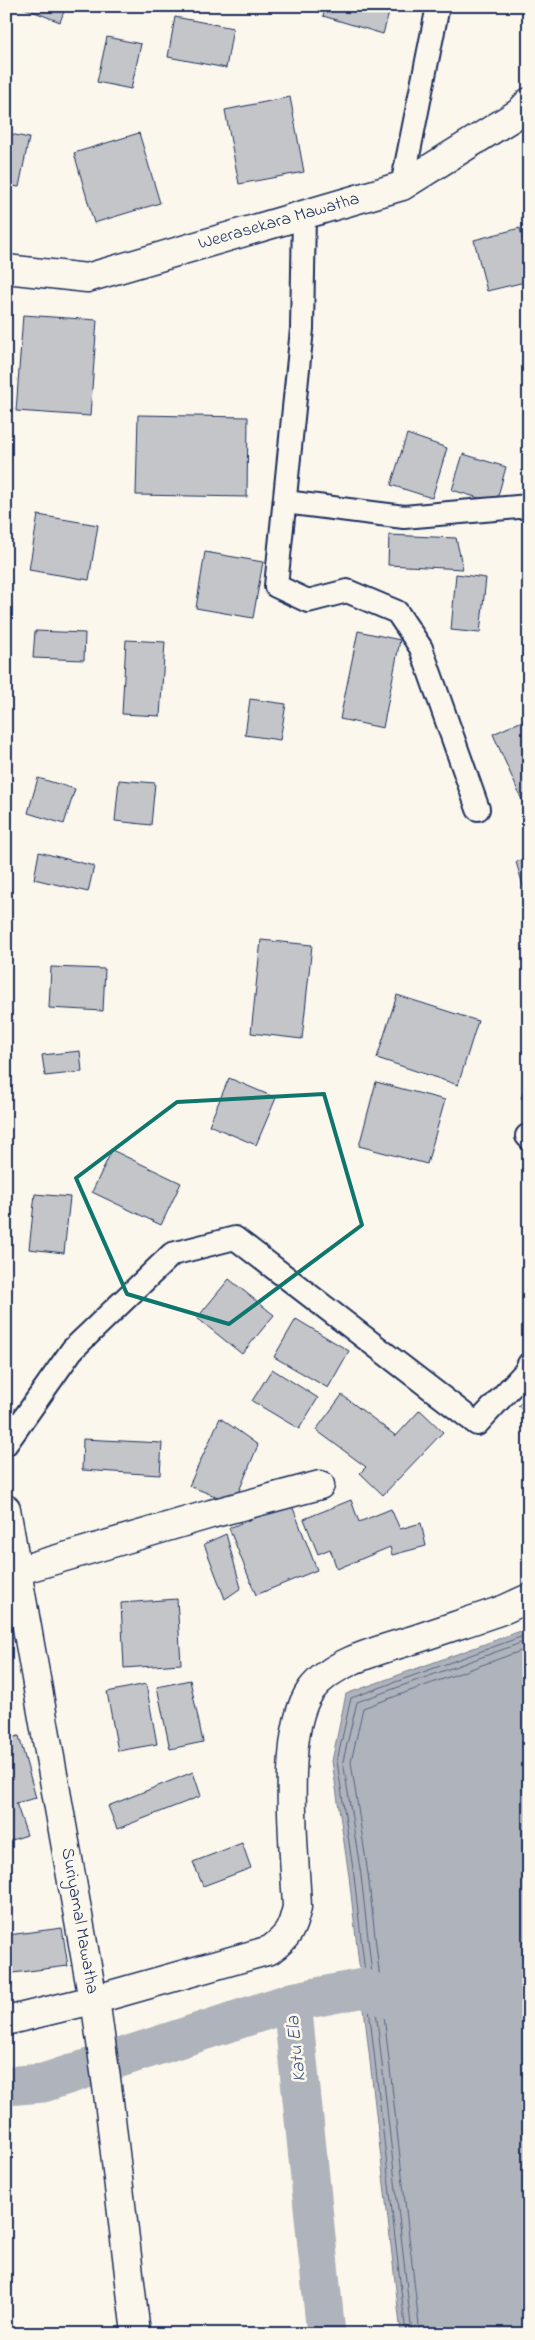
<svg xmlns="http://www.w3.org/2000/svg" width="535" height="2340" viewBox="0 0 535 2340" font-family="'Indie Flower',sans-serif">
<style>
.water{fill:#afb3bb;stroke:#747e96}
.lines{fill:none;stroke-linecap:round;stroke-linejoin:round}
.shore{stroke:#566483;stroke-width:1}
.canal{stroke:#afb3bb;stroke-width:39}
.building{fill:#c3c5c9;stroke:#1b2f5e}
.lane-casing{stroke:#1b2f5e;stroke-width:26}
.street-casing{stroke:#1b2f5e;stroke-width:31}
.lane{stroke:#fbf7ec;stroke-width:22}
.street{stroke:#fbf7ec;stroke-width:28}
.marked{fill:none;stroke:#0f766e;stroke-width:4;stroke-linejoin:round}
.labels{text-anchor:middle;dominant-baseline:central;stroke-width:5;stroke-linejoin:round;paint-order:stroke}
.street-label{font-size:18px;fill:#1b2f5e;stroke:#fbf7ec}
.water-label{font-size:19px;font-style:italic;fill:#47577a;stroke:#fbf7ec}
</style>
<rect width="100%" height="100%" fill="#fbf7ec"/>
<filter id="ink" filterUnits="userSpaceOnUse"><feTurbulence type="fractalNoise" baseFrequency=".02" numOctaves="2"/><feDisplacementMap in="SourceGraphic" scale="10" xChannelSelector="R" yChannelSelector="G"/><feConvolveMatrix kernelMatrix="1 2 1 2 8 2 1 2 1" color-interpolation-filters="sRGB"/></filter>
<g filter="url(#ink)">
<polygon class="water" points="529,1628 529,2334 401,2334 349,1876 332,1761 346,1694"/>
<g class="lines">
<g class="shore">
<polyline points="406,2334 354,1876 337,1761 351,1698 529,1634"/>
<polyline points="412,2334 361,1875 343,1761 357,1702 529,1640"/>
<polyline points="420,2334 368,1874 351,1762 363,1708 529,1648"/>
</g>
<g class="canal">
<polyline points="292,2002 363,1988 411,2008"/>
<polyline points="6,2086 43,2083 292,2002 326,2334"/>
</g>
</g>
<g class="building">
<polygon points="19,6 66,6 60,22"/>
<polygon points="326,6 391,6 383,34 323,16"/>
<polygon points="175,17 233,28 226,68 168,57"/>
<polygon points="107,37 141,44 131,89 97,82"/>
<polygon points="290,97 304,172 239,184 225,110"/>
<polygon points="6,133 29,138 19,187 6,185"/>
<polygon points="139,133 160,203 94,223 74,153"/>
<polygon points="520,228 529,266 529,281 487,291 474,240"/>
<polygon points="23,315 97,320 90,416 16,411"/>
<polygon points="138,415 248,417 247,497 136,495"/>
<polygon points="407,434 447,448 432,498 391,485"/>
<polygon points="463,454 506,467 496,503 452,490"/>
<polygon points="38,515 98,525 89,580 29,570"/>
<polygon points="389,535 456,538 463,569 388,565"/>
<polygon points="205,552 263,562 253,618 196,608"/>
<polygon points="456,574 486,578 480,633 451,630"/>
<polygon points="35,631 85,633 84,660 33,658"/>
<polygon points="358,631 400,640 383,728 340,719"/>
<polygon points="126,640 165,642 160,716 122,714"/>
<polygon points="250,699 286,704 280,740 245,735"/>
<polygon points="529,718 529,808 526,809 493,734"/>
<polygon points="38,778 75,789 64,824 28,813"/>
<polygon points="119,780 155,783 151,825 115,821"/>
<polygon points="39,852 94,866 88,892 34,879"/>
<polygon points="529,858 529,905 516,862"/>
<polygon points="261,940 312,945 302,1039 251,1033"/>
<polygon points="51,967 105,969 103,1011 49,1008"/>
<polygon points="397,995 478,1021 458,1085 377,1058"/>
<polygon points="80,1051 82,1072 45,1076 42,1055"/>
<polygon points="229,1078 276,1098 256,1145 209,1125"/>
<polygon points="376,1082 445,1100 427,1164 359,1146"/>
<polygon points="529,1082 529,1103 521,1098"/>
<polygon points="112,1150 181,1183 161,1225 92,1192"/>
<polygon points="35,1194 70,1197 64,1253 29,1249"/>
<polygon points="229,1279 274,1315 242,1354 197,1318"/>
<polygon points="296,1319 349,1351 328,1388 274,1357"/>
<polygon points="272,1369 318,1398 299,1429 252,1401"/>
<polygon points="342,1395 396,1436 420,1410 443,1432 383,1495 360,1473 366,1467 316,1430"/>
<polygon points="529,1395 529,1416 518,1406"/>
<polygon points="220,1418 258,1445 234,1503 189,1486"/>
<polygon points="83,1439 162,1443 160,1475 82,1470"/>
<polygon points="351,1500 359,1522 391,1509 400,1529 421,1523 426,1546 392,1555 390,1547 337,1569 330,1549 318,1554 304,1519"/>
<polygon points="291,1503 317,1570 256,1595 229,1528"/>
<polygon points="226,1534 241,1588 225,1599 204,1544"/>
<polygon points="177,1599 181,1664 124,1668 121,1603"/>
<polygon points="6,1654 10,1679 6,1680"/>
<polygon points="190,1680 203,1742 170,1749 157,1687"/>
<polygon points="146,1684 157,1744 118,1751 107,1692"/>
<polygon points="19,1736 36,1798 16,1803 27,1835 6,1842 6,1739"/>
<polygon points="193,1772 201,1796 117,1829 108,1806"/>
<polygon points="242,1843 251,1868 203,1886 193,1862"/>
<polygon points="62,1928 68,1966 13,1973 8,1935"/>
</g>
<g class="lines">
<g class="lane-casing">
<g id="lane">
<polyline points="402,186 438,6"/>
<polyline points="304,215 302,329 276,586 308,601 347,591 397,612 421,648 478,809"/>
<polyline points="285,502 404,517 529,506"/>
<polyline points="527,1136 529,1138"/>
<polyline points="6,1444 72,1350 172,1254 235,1238 477,1424 525,1372 529,1364"/>
</g>
</g>
<g class="street-casing">
<g id="street">
<polyline points="6,269 87,278 402,186 519,113 529,102"/>
<polyline points="6,1509 93,2000 97,2013 109,2101 136,2334"/>
<polyline points="17,1571 211,1514 320,1485"/>
<path d="M6,2021L93,2000L270,1950C289,1936 292,1929 297,1907C295,1855 280,1732 311,1690C333,1660 385,1649 419,1638C448,1628 477,1619 505,1609L529,1598"/>
</g>
</g>
<use href="#lane" class="lane"/>
<use href="#street" class="street"/>
</g>
</g>
<path class="marked" d="M324,1094L362,1225L229,1324L127,1294L76,1178L177,1102Z"/>
<g class="labels">
<g class="street-label">
<text transform="translate(279 222) rotate(-16)">Weerasekara Mawatha</text>
<text transform="translate(79 1921) rotate(80)">Suriyamal Mawatha</text>
</g>
<g class="water-label">
<text transform="translate(297 2049) rotate(-96)">Katu Ela</text>
</g>
</g>
<rect width="535" height="2340" fill="none" stroke="#fbf7ec" stroke-width="25"/>
<rect x="12" y="12" width="510" height="2315" fill="none" stroke="#1b2f5e" stroke-width="2" filter="url(#ink)"/>
</svg>
